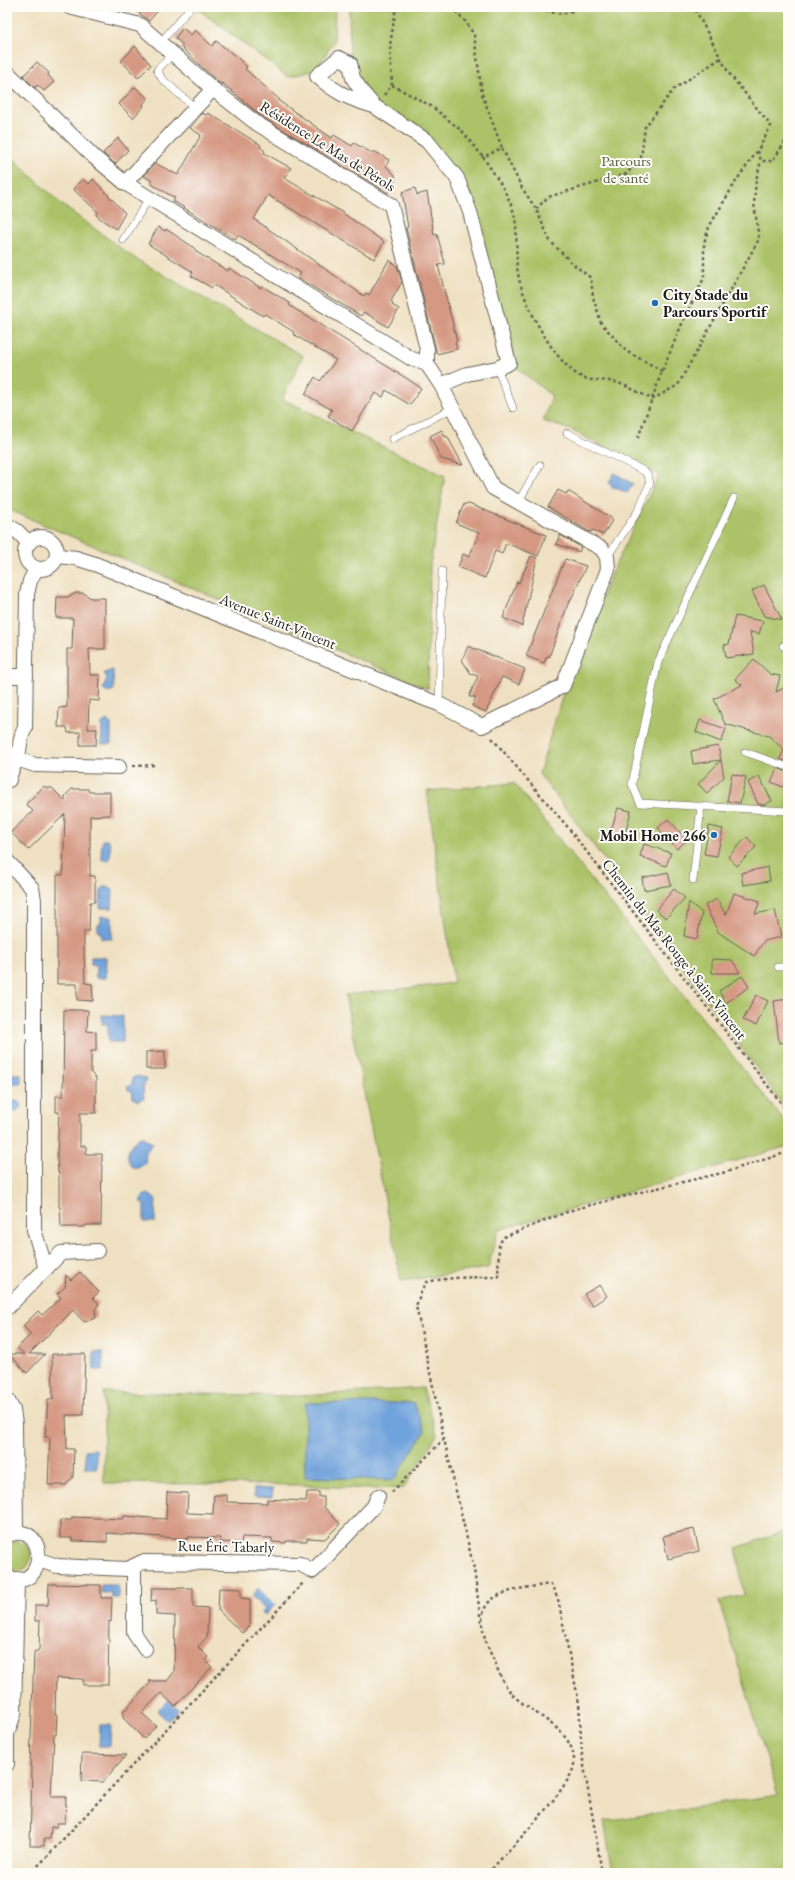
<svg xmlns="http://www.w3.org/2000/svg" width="795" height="1880" viewBox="0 0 795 1880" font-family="'EB Garamond',serif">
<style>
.green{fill:#acc267;stroke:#646f42}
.water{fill:#70a2db;stroke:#465f7c}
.building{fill:#d59983}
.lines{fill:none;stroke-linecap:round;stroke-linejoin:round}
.service-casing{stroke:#666156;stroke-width:8}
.minor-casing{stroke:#666156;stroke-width:16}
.path{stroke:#666156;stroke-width:2.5;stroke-dasharray:3 3;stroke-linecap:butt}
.service{stroke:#fff;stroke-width:7}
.minor{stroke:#fff;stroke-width:14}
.poi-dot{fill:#1f6fb2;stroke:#fdfcf7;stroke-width:1.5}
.labels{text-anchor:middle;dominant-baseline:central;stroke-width:4;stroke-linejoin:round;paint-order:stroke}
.street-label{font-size:15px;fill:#1c1c1c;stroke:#fdfcf7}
.park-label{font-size:15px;fill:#565e3a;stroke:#fdfcf7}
.poi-label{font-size:15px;font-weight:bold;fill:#1c1c1c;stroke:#fdfcf7;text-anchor:start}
</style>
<rect width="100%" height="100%" fill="#fdfcf7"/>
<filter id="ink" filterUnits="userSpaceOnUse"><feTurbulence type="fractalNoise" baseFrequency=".025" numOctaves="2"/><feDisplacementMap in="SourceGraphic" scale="8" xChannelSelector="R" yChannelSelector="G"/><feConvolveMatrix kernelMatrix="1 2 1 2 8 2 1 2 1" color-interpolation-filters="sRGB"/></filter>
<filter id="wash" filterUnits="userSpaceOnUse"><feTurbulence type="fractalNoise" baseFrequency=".012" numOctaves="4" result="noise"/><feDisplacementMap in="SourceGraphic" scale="16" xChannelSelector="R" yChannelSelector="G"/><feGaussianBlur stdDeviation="0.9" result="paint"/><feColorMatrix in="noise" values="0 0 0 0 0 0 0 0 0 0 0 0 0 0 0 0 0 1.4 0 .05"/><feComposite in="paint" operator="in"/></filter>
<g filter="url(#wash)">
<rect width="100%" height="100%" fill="#efe0c1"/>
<g class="green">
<polygon points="195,7 335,7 334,41 316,70 288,77"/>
<polygon points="349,7 788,7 788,1112 619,879 539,774 562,697 611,574 659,475 571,430 543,421 552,396 518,369 483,264 470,212 427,141 374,106 350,63"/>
<polygon points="7,153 61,204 133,257 303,356 282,399 445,476 430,565 428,689 7,509"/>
<polygon points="514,783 788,1125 788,1146 498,1230 488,1268 401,1281 345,995 454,983 427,791"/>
<polygon points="423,1388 437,1435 404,1488 370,1489 298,1485 104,1483 104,1392 301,1396"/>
<polygon points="788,1530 788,1873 613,1873 604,1821 778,1795 719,1601 744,1595 736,1548"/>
<path d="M14,1542C44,1541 30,1584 7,1567V1546Z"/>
</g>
<g class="water">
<polygon points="614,473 633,484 627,493 615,487 614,489 611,487 612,485 609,483"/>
<polygon points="113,670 114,690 108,692 103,689 107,678 104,673"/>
<polygon points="107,720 111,724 111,744 101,744 102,723"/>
<path d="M103,840H109C111,847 111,853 109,860H102L101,850Z"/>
<polygon points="104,887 107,887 113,890 112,908 100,908 101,890"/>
<polygon points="101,916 112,917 112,939 101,938 101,932 98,932 98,924 101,924"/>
<polygon points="91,957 106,957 106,978 96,978 96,965 91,964"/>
<polygon points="102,1015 123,1016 123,1042 108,1042 108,1024 102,1024"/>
<rect x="7" y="1074" width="14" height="10"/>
<polygon points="138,1076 145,1078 146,1081 143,1087 144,1098 138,1101 133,1098 132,1091 128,1090 127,1087 132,1085 132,1078"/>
<polygon points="7,1099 19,1101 21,1106 16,1112 7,1110"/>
<path d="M140,1137H144L146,1140L153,1143L146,1152L145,1164L138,1168H134C122,1157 129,1145 140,1137Z"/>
<polygon points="148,1194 156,1199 155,1222 144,1222 144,1203 141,1203 141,1199 143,1196"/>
<polygon points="93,1352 103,1352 103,1370 94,1370"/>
<polygon points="305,1403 414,1403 425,1431 394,1480 305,1477"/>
<polygon points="96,1449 97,1468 86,1468 85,1450"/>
<polygon points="254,1488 273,1489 272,1497 254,1496"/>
<polygon points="101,1585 118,1585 118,1598 112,1598 112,1593 101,1593"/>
<polygon points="258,1588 275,1605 265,1615 262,1612 265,1609 252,1597"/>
<polygon points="168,1700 179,1710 168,1721 157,1711"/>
<polygon points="100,1725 111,1725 110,1746 99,1746"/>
</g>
<g id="blocks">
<g class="building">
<polygon points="131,7 161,7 149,21"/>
<polygon points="183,28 191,35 195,30 212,46 216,41 238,58 247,67 245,69 280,100 279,101 332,138 334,135 352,146 354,143 372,153 374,151 389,160 386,166 395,175 395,180 388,193 265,119 222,83 221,84 218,82 181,47 183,45 175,38"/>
<polygon points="135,46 151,65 138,78 121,61"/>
<polygon points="37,62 49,73 48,75 54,82 44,91 37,85 35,88 23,76"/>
<polygon points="135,87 148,98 143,104 144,106 133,118 119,104"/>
<polygon points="202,113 206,115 208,113 261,145 260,147 265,151 264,153 291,168 284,178 340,211 384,242 374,259 268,195 254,219 364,296 366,293 369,295 389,260 397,266 402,282 391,301 393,303 392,305 399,309 388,327 364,312 361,316 298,278 301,273 238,235 235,239 173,201 175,198 150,183 152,181 144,176 155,163 178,175 201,135 190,128"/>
<polygon points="118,138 128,150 115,164 103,153"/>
<polygon points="82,179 89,184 93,179 125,213 116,229 102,220 96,215 98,212 73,189"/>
<polygon points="415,188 417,195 427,192 434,235 437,234 445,264 438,265 457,341 455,342 457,349 437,354 406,228 408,227 402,192"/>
<polygon points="158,227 165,231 166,229 193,247 198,253 228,271 229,268 261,288 262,286 290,303 289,305 295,309 406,378 421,388 410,405 386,390 383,397 375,393 352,431 328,416 332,410 305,394 315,377 320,381 336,360 293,334 294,332 265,314 263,316 214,285 212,288 191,276 193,272 148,244"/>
<polygon points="442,430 445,437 447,436 463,465 441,459 430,436"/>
<polygon points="558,490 566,494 568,491 613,519 603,535 593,530 591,532 588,531 548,507"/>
<polygon points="464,504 469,504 546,535 538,556 506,543 502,554 495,551 485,578 458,567 463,554 469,557 479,533 456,523"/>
<polygon points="560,535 581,547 579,552 556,544"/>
<polygon points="531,556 537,558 522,626 503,618 517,582 519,583"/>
<polygon points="565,559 586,566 570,602 569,601 549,657 547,656 544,663 526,656"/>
<polygon points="764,585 782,620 764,616 752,591"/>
<polygon points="76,593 83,593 91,598 105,598 105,649 89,649 90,675 100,675 99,701 89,700 88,729 97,729 96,745 80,745 80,732 68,733 67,727 58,727 59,708 67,707 67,649 72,649 73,618 56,618 57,597 68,597"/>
<polygon points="735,616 763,621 759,634 750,632 754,654 726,658 724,645 729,644"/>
<polygon points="468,646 525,669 519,684 502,677 486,712 472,706 476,697 469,697 478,676 471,674 462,660"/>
<polygon points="754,659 770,674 780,676 776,692 788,686 788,762 780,759 784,750 769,736 725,724 714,699 742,685 735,679"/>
<polygon points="700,720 726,729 721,742 696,732"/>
<polygon points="718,746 721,760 693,764 691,751"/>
<polygon points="721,760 724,777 707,793 698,784"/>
<polygon points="777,768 788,772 788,789 771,782"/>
<polygon points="732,774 746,777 740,803 727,801"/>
<polygon points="759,776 772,801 764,805 758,804 748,782"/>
<polygon points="44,786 47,788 52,788 65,801 65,796 72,789 88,789 89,792 110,792 110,815 90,816 90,876 95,876 95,902 90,902 89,931 84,931 84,953 85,983 92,984 93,1001 77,1000 77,984 57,984 57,875 63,875 65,814 28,850 11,832 33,811 26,804"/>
<polygon points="618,808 631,811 624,838 610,834"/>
<polygon points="668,819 687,840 677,849 658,828"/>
<polygon points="709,826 723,829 717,856 704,854"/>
<polygon points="747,837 756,847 737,866 728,857"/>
<polygon points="644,844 671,853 666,866 640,856"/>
<polygon points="768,867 770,881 743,885 741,873"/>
<polygon points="668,872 671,885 644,890 642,878"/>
<polygon points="674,889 685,898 666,918 656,910"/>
<polygon points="734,893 760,901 755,914 775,910 781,937 764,941 754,956 718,932 705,905 717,899 726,915"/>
<polygon points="689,902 702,913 697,939 684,936"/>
<polygon points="712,959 732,960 740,973 712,973"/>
<polygon points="742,976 749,987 726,1003 719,991"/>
<polygon points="756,995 768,1001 756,1026 743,1020"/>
<polygon points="788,999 788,1042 779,1043 774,1001"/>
<polygon points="64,1010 88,1010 87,1031 96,1032 96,1051 91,1051 91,1073 96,1078 96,1113 80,1113 80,1146 86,1146 86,1154 102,1154 101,1225 86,1225 84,1227 61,1227 60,1207 59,1207 59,1172 58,1172 57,1156 59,1112 56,1112 56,1096 63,1096"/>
<polygon points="165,1051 165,1069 146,1069 146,1052"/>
<polygon points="80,1272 99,1292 93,1298 99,1304 95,1309 96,1318 84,1322 73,1310 29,1354 45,1354 27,1373 9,1354 25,1354 17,1348 31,1334 23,1326 38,1311 42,1315 61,1298 57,1294 65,1287 66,1275 71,1280"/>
<polygon points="600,1285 607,1296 592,1306 584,1294"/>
<polygon points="52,1354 85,1354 83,1415 66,1415 67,1449 74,1449 73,1477 66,1485 48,1485 50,1437 45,1437 48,1399 53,1399"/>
<polygon points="167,1492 188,1493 187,1513 213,1514 214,1495 227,1495 227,1502 267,1503 267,1499 306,1501 307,1492 319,1492 319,1497 324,1497 324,1507 340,1524 325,1539 307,1538 307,1541 286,1541 286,1543 272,1542 272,1538 242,1537 241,1543 220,1542 220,1538 188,1537 188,1539 107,1533 107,1542 72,1541 72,1538 60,1538 60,1520 72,1520 72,1517 123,1519 124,1516 166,1519"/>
<polygon points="694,1529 699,1551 668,1559 663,1536"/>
<polygon points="49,1584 101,1585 101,1598 112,1598 111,1622 109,1621 108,1685 83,1685 83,1679 56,1678 55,1715 57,1715 56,1735 54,1735 51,1797 66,1797 65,1823 57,1823 56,1827 51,1827 50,1839 44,1839 44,1846 30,1846 32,1767 30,1767 34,1652 39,1650 40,1621 35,1621 35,1605 48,1605"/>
<polygon points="152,1588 193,1588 193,1607 208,1608 207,1637 198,1647 208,1657 205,1660 212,1667 175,1706 161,1693 142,1713 156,1726 144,1739 123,1718 123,1712 151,1682 149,1681 167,1681 174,1672 175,1616 156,1615 156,1600 151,1601"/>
<polygon points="219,1588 241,1589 241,1598 250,1599 250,1625 242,1633 218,1610"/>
<polygon points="82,1754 126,1755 103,1782 81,1781"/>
</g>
</g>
</g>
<g filter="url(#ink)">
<use href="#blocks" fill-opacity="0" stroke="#666156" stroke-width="1"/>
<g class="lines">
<g class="service-casing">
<g id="service">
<polyline points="161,42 190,8"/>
<polyline points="174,53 157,70 162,79 194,107"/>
<polyline points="123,240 149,198"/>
<polyline points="497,368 513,408"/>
<polyline points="567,433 644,471 648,476 650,483 638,511 607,557"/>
<polyline points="392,439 453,408"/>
<polyline points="734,498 658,662 632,784 640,803 788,811"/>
<polyline points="518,502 540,465"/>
<polyline points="783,646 788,648"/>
<polyline points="439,704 442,571"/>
<polyline points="745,752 788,767"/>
<polyline points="693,880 701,806"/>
<polyline points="778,967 788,967"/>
</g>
</g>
<g class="minor-casing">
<g id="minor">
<polyline points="69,7 140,25 213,89"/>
<polyline points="7,72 94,157 125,183"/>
<path d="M374,106C350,99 336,93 317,76L339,58L350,63L353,78L362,92L374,106L427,141L457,178L470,212L509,363L497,368L467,374L441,385"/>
<polyline points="7,525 17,531 29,543"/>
<circle cx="41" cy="553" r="16"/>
<polyline points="58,556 76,558 95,564 428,700 439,704 482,726 563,686 608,569 607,557 602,549 493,488 441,385 427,364 427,349 391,205 256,123 213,89 125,183 412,359 427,364"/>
<polyline points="7,676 26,676"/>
<polyline points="17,759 35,765 119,767"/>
<path d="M9,780C10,772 14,766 17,759C21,748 19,737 25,728L27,594L30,581L36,569"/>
<polyline points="7,861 32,888 34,900 34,1230 46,1269"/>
<polyline points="7,1308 61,1253 97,1251"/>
<polyline points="7,1399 13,1410 15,1424 16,1533"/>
<polyline points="39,1560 57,1566 128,1569 142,1562 300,1564 313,1571 374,1506 378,1496"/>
<polyline points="134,1566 134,1633 145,1649"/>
<path d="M7,1577C47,1595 50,1519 8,1535"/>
<polyline points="7,1764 7,1734 14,1714 17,1579"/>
</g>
</g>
<g class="path">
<polyline points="451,7 466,22 474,35 482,94 502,148"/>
<path d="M541,7C552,15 568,16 579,7"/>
<polyline points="392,85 431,106 462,131 483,157"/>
<polyline points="384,95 392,85 390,46 396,7"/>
<polyline points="758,151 761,161 772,161 788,138"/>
<polyline points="536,209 548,197 626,174 641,158 645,127 674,89 721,58"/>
<path d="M662,371L626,351L601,323L593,297L591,278L573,264L550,241L536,209L522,188L502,148L483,157C493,172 505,189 512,207C520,229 514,251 518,273C522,302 556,367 584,378C593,382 605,379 614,382C627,385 640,394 653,399L678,385L759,239L754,203L756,180L761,161"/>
<polyline points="638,438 662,371 684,319 704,278 704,243 709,227 736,181 758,150 771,126 728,72 694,7"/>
<polyline points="492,738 566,825 788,1112"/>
<polyline points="133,766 155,765"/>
<polyline points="392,1492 444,1439"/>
<path d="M481,1622L474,1569L444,1439L416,1306L421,1292L427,1282C451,1277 474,1277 498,1277L499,1244L504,1237L572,1210L649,1190L726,1172L788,1152"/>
<polyline points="28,1873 40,1864 304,1582"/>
<path d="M488,1873C505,1854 573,1786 574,1764C576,1729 532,1715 512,1694C502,1683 497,1667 491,1654C464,1593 503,1591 551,1584L558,1599L579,1703L582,1754L602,1873"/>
</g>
<use href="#service" class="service"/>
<use href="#minor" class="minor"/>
</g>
</g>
<g class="poi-dot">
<circle cx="655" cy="303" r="4"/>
<circle cx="714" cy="835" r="4"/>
</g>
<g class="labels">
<g class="street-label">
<text transform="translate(328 146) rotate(32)">Résidence Le Mas de Pérols</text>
<text transform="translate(278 621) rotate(22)">Avenue Saint-Vincent</text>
<text transform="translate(675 949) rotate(52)">Chemin du Mas Rouge à Saint-Vincent</text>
<text transform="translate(226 1546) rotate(1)">Rue Éric Tabarly</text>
</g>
<g class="park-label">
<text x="626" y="160">Parcours<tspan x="626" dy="17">de santé</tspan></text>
</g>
<g class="poi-label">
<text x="663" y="294">City Stade du<tspan x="663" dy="17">Parcours Sportif</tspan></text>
<text x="706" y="835" text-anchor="end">Mobil Home 266</text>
</g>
</g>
<rect width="795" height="1880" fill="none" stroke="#fdfcf7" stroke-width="24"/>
</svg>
